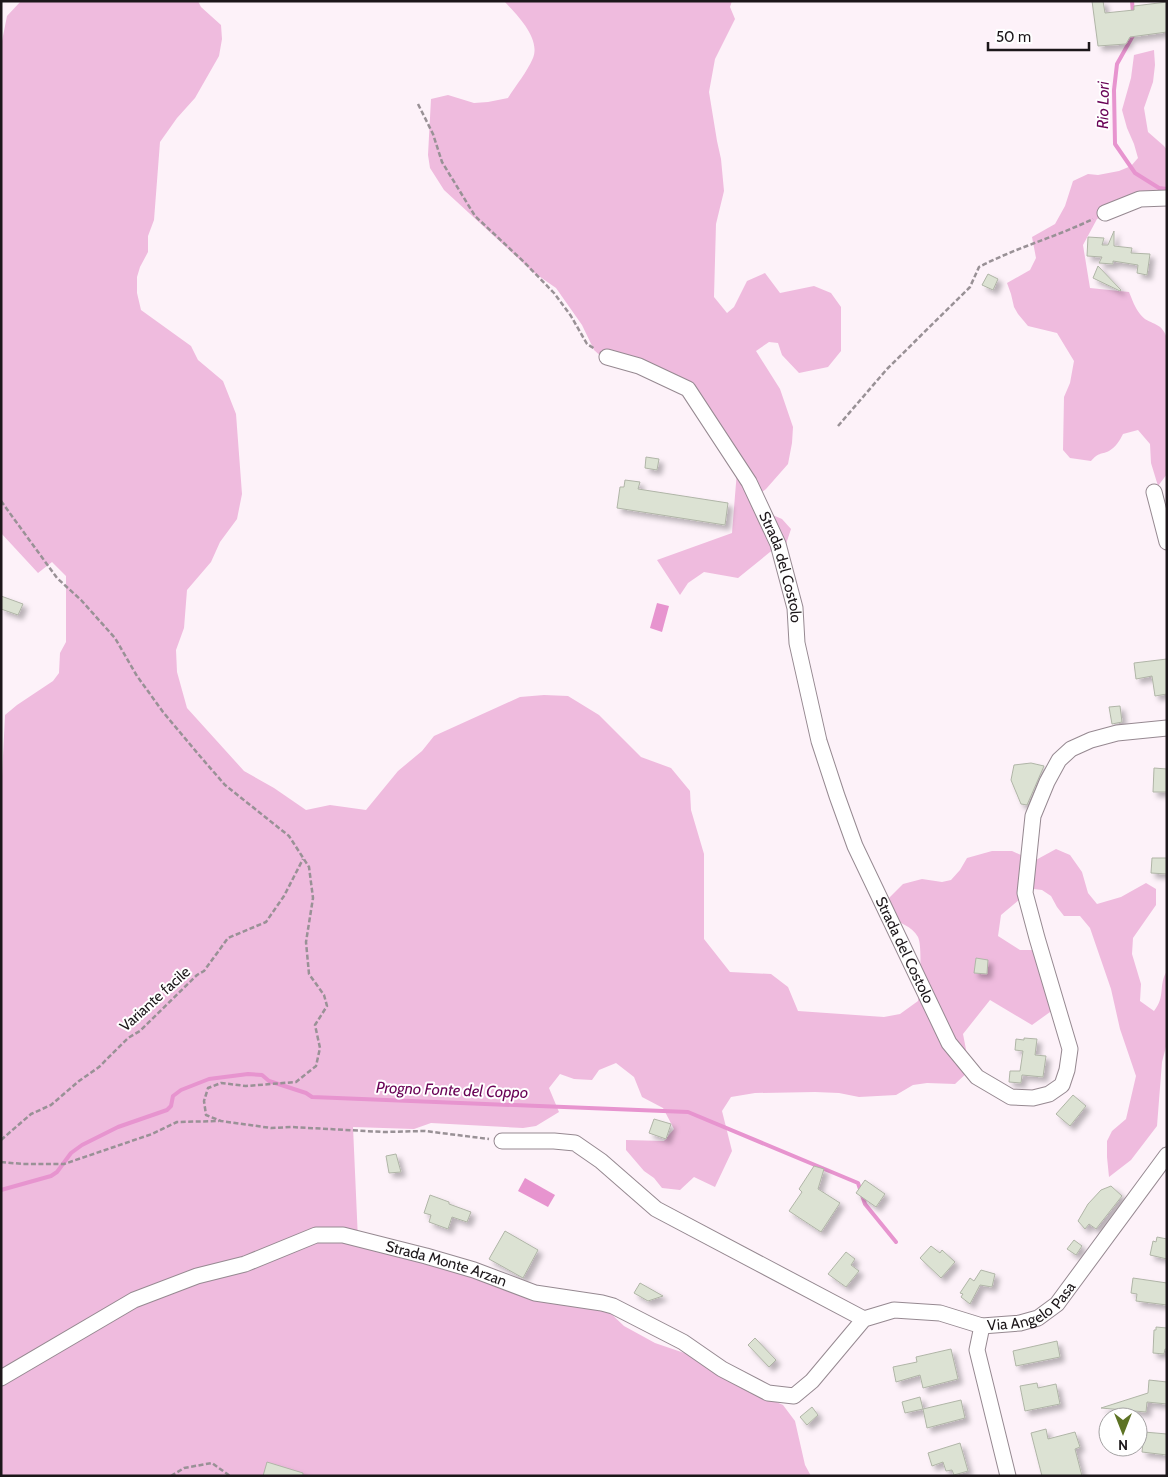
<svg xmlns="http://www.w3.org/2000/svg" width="1168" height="1477" viewBox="0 0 1168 1477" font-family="Cabin,sans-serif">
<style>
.green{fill:#efbbde}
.water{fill:#e794cf}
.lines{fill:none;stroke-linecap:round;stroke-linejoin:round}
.stream{stroke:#e794cf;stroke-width:4}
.building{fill:#dce2d3;stroke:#b0b5a7;filter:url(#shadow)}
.minor-casing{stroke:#968991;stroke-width:17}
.path{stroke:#999196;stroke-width:2.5;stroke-dasharray:5 2.5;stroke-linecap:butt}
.minor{stroke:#fff;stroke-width:15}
.labels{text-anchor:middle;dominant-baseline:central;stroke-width:4;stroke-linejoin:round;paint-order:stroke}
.street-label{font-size:15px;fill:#1c171a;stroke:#fff}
.water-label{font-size:16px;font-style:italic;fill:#690356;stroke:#fff}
</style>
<defs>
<filter id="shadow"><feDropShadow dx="4.5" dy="4.5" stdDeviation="2.5" flood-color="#0004"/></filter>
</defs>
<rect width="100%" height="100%" fill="#fdf2f9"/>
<g class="green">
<path d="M21,1H198L201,7L221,25L222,39L219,56L195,98L177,118L160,142L154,220L148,236V252L140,267L137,277V293L141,310L191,346L198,360L223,381L236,414L242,494L237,519L220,542L211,562L187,590L184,628L176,650L177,672L187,708L244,771L274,788L306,810L330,805L366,810L398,771L422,751L434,736L520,697L544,695L568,696L599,715L641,757L671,768L690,791L691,810L704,854V939L730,972L771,974L788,987L798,1011L884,1017L900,1014L918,1001C919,989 923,948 918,937C912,926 899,922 888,918L885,902L903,884L922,879L942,882L951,880L960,870L967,858L992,851H1012L1034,861L1056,849L1070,855L1082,872L1088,893L1097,904L1121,897L1146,883L1156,889V905L1133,938L1132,954L1141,984L1140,1001L1154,1011C1166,996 1158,985 1167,971V1043L1162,1062L1157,1126L1131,1160L1109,1177L1107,1157V1141L1112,1131L1126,1119L1136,1076L1120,1029L1111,989L1090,928L1080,916H1064L1057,907L1051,896L1042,890L1034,889L1020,899L1001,915L998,936L1020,950H1037L1057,1007L1032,1025L990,1000L963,1034L970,1070L955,1084L927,1083L913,1085L896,1095L859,1097L839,1093L815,1092L755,1093L731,1097L722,1111L732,1151L715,1187L694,1177L680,1190L662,1188L654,1178L644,1171L626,1150V1140L664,1141L674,1129L663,1108L642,1097L634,1077L616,1063L599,1070L592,1080L574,1079L560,1074L549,1088L559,1112L536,1126L523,1128L431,1123L414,1129L353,1127L358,1240L605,1308L624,1326L655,1343L696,1357L750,1390L783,1405L795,1421L805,1465L811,1476H1V797L5,715L17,705L53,681L59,673L60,653L66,642V576L52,562L38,573L1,533V46L7,16Z"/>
<path d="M504,1H732L730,7L735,19L715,59L709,92L717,141L721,159L724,191L716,224L714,297L727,313L734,307L747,281L765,273L780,293L814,286L831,293L841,307V351L828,367L799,373L782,355L778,343L769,342L756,351L780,389L793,427L792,443L788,464L766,489L753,499L756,508L782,519L791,529L786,544L770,552L738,578L704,572L688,583L680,595L657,560L732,533L737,471L687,395L668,380L605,360L594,350L582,325L556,288L533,272L444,190L430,168L428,155L431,99L448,95L474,103L488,102L508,98C516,85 527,72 533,58C541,38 516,14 504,1Z"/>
<path d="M1154,50L1155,65L1153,82L1144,108L1148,132L1164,146L1167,150V188L1159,195L1146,194L1097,219L1083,245L1090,288L1129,292C1132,299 1135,308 1140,314C1149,326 1161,320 1167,338V474L1158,486L1151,463L1150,444L1138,430L1123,434C1120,440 1116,447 1109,451C1100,455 1099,452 1091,461L1070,458L1063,450L1064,397L1070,383L1074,361L1057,333L1028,326L1018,314L1014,307L1011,294L1007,283L1030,270L1036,258L1032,237L1055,224L1065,206L1073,181L1088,174L1098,175L1119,171L1131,166L1138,158L1134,144L1127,128L1122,110L1131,78L1134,55Z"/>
</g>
<g class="water">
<polygon points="657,603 669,606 662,632 650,628"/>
<polygon points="525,1178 555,1195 548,1207 518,1191"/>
</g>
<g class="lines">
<g class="stream">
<polyline points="1132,1 1133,13"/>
<polyline points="1135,32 1117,64 1114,90 1115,144 1135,173 1159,188 1167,189"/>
<polyline points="1,1190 51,1176 57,1172 71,1153 82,1145 118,1127 167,1110 171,1106 173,1096 181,1090 209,1079 248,1074 262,1075 269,1081 306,1093 312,1097 688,1112 858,1183 865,1204 896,1242"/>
</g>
</g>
<g class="building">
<polygon points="1092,1 1103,1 1105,13 1134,10 1134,6 1167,2 1167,32 1130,37 1126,44 1098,46"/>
<polygon points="1114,231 1114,246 1132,248 1131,253 1150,254 1147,275 1137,273 1138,265 1113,261 1113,264 1099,263 1102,257 1087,256 1088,237 1104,238 1102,245 1108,245"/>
<polygon points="1098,266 1121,290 1120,291 1093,278"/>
<polygon points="988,274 998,279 993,290 982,285"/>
<polygon points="646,457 659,459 657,470 645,468"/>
<polygon points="625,480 640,482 638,489 728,503 725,525 617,508 620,487 624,487"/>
<polygon points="1,596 23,604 18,615 1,609"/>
<polygon points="1167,659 1167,694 1155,696 1152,676 1136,679 1134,663"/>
<polygon points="1120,706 1122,722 1112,724 1109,707"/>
<polygon points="1031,763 1044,766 1027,805 1021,804 1011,780 1014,765"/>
<polygon points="1154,768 1167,769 1167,792 1153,792"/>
<polygon points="1152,858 1167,858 1167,874 1151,873"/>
<polygon points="976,958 988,960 987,974 974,973"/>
<polygon points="1024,1038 1037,1039 1035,1055 1046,1056 1043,1077 1022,1075 1021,1083 1009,1082 1010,1071 1020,1071 1023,1051 1015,1050 1016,1039 1024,1040"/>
<polygon points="1073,1095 1086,1106 1070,1126 1056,1114"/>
<polygon points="654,1119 671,1124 666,1139 649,1133"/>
<polygon points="396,1154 401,1172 389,1173 386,1156"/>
<polygon points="814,1166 824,1169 818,1189 840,1203 821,1232 789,1211 802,1192 799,1189"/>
<polygon points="865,1180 885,1194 876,1207 856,1193"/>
<polygon points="1111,1186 1122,1196 1096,1229 1089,1224 1085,1229 1078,1221 1088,1204 1101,1190"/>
<polygon points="430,1195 449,1202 449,1204 471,1212 467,1222 452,1217 448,1229 429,1222 431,1215 424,1213"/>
<polygon points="505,1231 538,1250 523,1278 489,1259"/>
<polygon points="1157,1237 1167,1239 1167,1259 1150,1255 1153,1241 1156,1242"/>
<polygon points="1074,1240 1082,1246 1076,1255 1067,1249"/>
<polygon points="931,1246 940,1253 942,1250 955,1262 941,1278 920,1258"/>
<polygon points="846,1252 855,1259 851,1265 859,1271 846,1287 828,1274"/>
<polygon points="981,1270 995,1274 992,1287 980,1285 970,1304 961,1297 963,1294 960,1293 970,1278 974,1281"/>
<polygon points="1133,1278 1167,1283 1167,1305 1136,1301 1137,1294 1131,1293"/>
<polygon points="640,1283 663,1296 648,1301 634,1293"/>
<polygon points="1156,1327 1167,1328 1167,1349 1165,1349 1164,1354 1153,1353 1154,1330 1156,1330"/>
<polygon points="755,1338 776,1360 769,1367 748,1345"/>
<polygon points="1057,1341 1060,1357 1016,1366 1013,1351"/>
<polygon points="951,1349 958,1379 923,1388 920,1375 896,1382 893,1367 917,1362 916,1357"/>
<polygon points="1149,1380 1167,1382 1167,1404 1147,1402 1146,1412 1101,1408 1148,1393"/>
<polygon points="1037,1383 1038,1388 1056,1384 1060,1404 1025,1411 1020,1386"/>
<polygon points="920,1397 923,1409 905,1413 902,1402"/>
<polygon points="961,1400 965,1418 927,1428 923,1409"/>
<polygon points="812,1407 818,1415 807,1425 800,1417"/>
<polygon points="1046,1429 1048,1439 1075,1432 1080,1447 1075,1449 1082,1476 1042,1476 1031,1433"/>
<polygon points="1144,1432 1167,1434 1167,1455 1142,1452"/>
<polygon points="960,1443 968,1471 954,1475 952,1470 946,1471 943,1462 932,1466 928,1453"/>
<polygon points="267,1462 303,1473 303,1476 263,1476"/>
</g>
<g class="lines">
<g class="minor-casing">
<g id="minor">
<polyline points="1105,213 1140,199 1167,198"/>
<path id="s1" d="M607,357L639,366L688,389L749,482L778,544L795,608L797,643L819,741L837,796L855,846L949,1043L977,1077L1011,1097L1033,1098L1049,1094L1062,1085L1067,1070L1070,1049L1037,938L1025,893L1033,816L1047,782L1059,760L1071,749L1091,740L1117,733L1167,728"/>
<polyline points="1154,492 1167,542"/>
<polyline points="502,1141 554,1141 575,1143 601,1161 656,1209 864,1319"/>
<polyline points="982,1326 977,1350 1008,1476"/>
<path id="s2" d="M1,1378L134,1300L197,1276L245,1264L316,1235H343L426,1256L474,1270L535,1293L602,1303L613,1306L683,1342L722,1369L768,1393L794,1396L812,1381L864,1319L894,1310L940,1313L982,1326L1020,1323L1038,1318L1057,1304L1167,1155"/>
</g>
</g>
<g class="path">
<polyline points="418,104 433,134 442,162 475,216 524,262 554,293 571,316 587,344 595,349"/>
<path d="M838,426L887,369L970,287L979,267C1015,248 1056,237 1093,219"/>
<polyline points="1,501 57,578 81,600 115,638 137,676 163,712 199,755 225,785 289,836 309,867 313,898 306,942 309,974 324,995 327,1006 315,1025 320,1048 316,1066 296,1082 246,1086 221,1083 208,1088 204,1101 206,1115 221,1121 271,1128 291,1127 384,1132 425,1131 489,1139"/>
<polyline points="1,1140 31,1114 51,1105 79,1081 99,1067 128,1038 140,1031 197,975 204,971 228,938 266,922 284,896 303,859"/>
<polyline points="1,1162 23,1164 64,1164 152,1134 177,1122 219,1121"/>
<polyline points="171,1476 184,1468 212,1463 230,1476"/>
</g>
<use href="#minor" class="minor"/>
</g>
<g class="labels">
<g class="street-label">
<text stroke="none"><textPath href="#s1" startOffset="290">Strada del Costolo</textPath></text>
<text stroke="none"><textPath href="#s1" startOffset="695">Strada del Costolo</textPath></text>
<text transform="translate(155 999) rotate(-42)">Variante facile</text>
<text stroke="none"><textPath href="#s2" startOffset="482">Strada Monte Arzan</textPath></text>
<text stroke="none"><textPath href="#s2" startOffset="1140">Via Angelo Pasa</textPath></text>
</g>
<g class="water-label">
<text transform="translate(1103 105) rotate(-89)">Rio Lori</text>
<text transform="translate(452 1090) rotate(2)">Progno Fonte del Coppo</text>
</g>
</g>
<rect width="1168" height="1477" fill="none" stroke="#1c171a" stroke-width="5"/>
<g transform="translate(1123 1432) rotate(180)"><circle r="24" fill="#ffffff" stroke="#a4a2a3"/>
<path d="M0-4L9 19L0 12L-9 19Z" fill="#5d7324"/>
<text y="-8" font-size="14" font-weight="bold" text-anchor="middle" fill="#1c171a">N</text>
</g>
<path d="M988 42v8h101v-8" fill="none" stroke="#1c171a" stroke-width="2.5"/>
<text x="996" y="42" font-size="15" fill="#1c171a" stroke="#ffffff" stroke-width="4" paint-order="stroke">50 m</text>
</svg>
